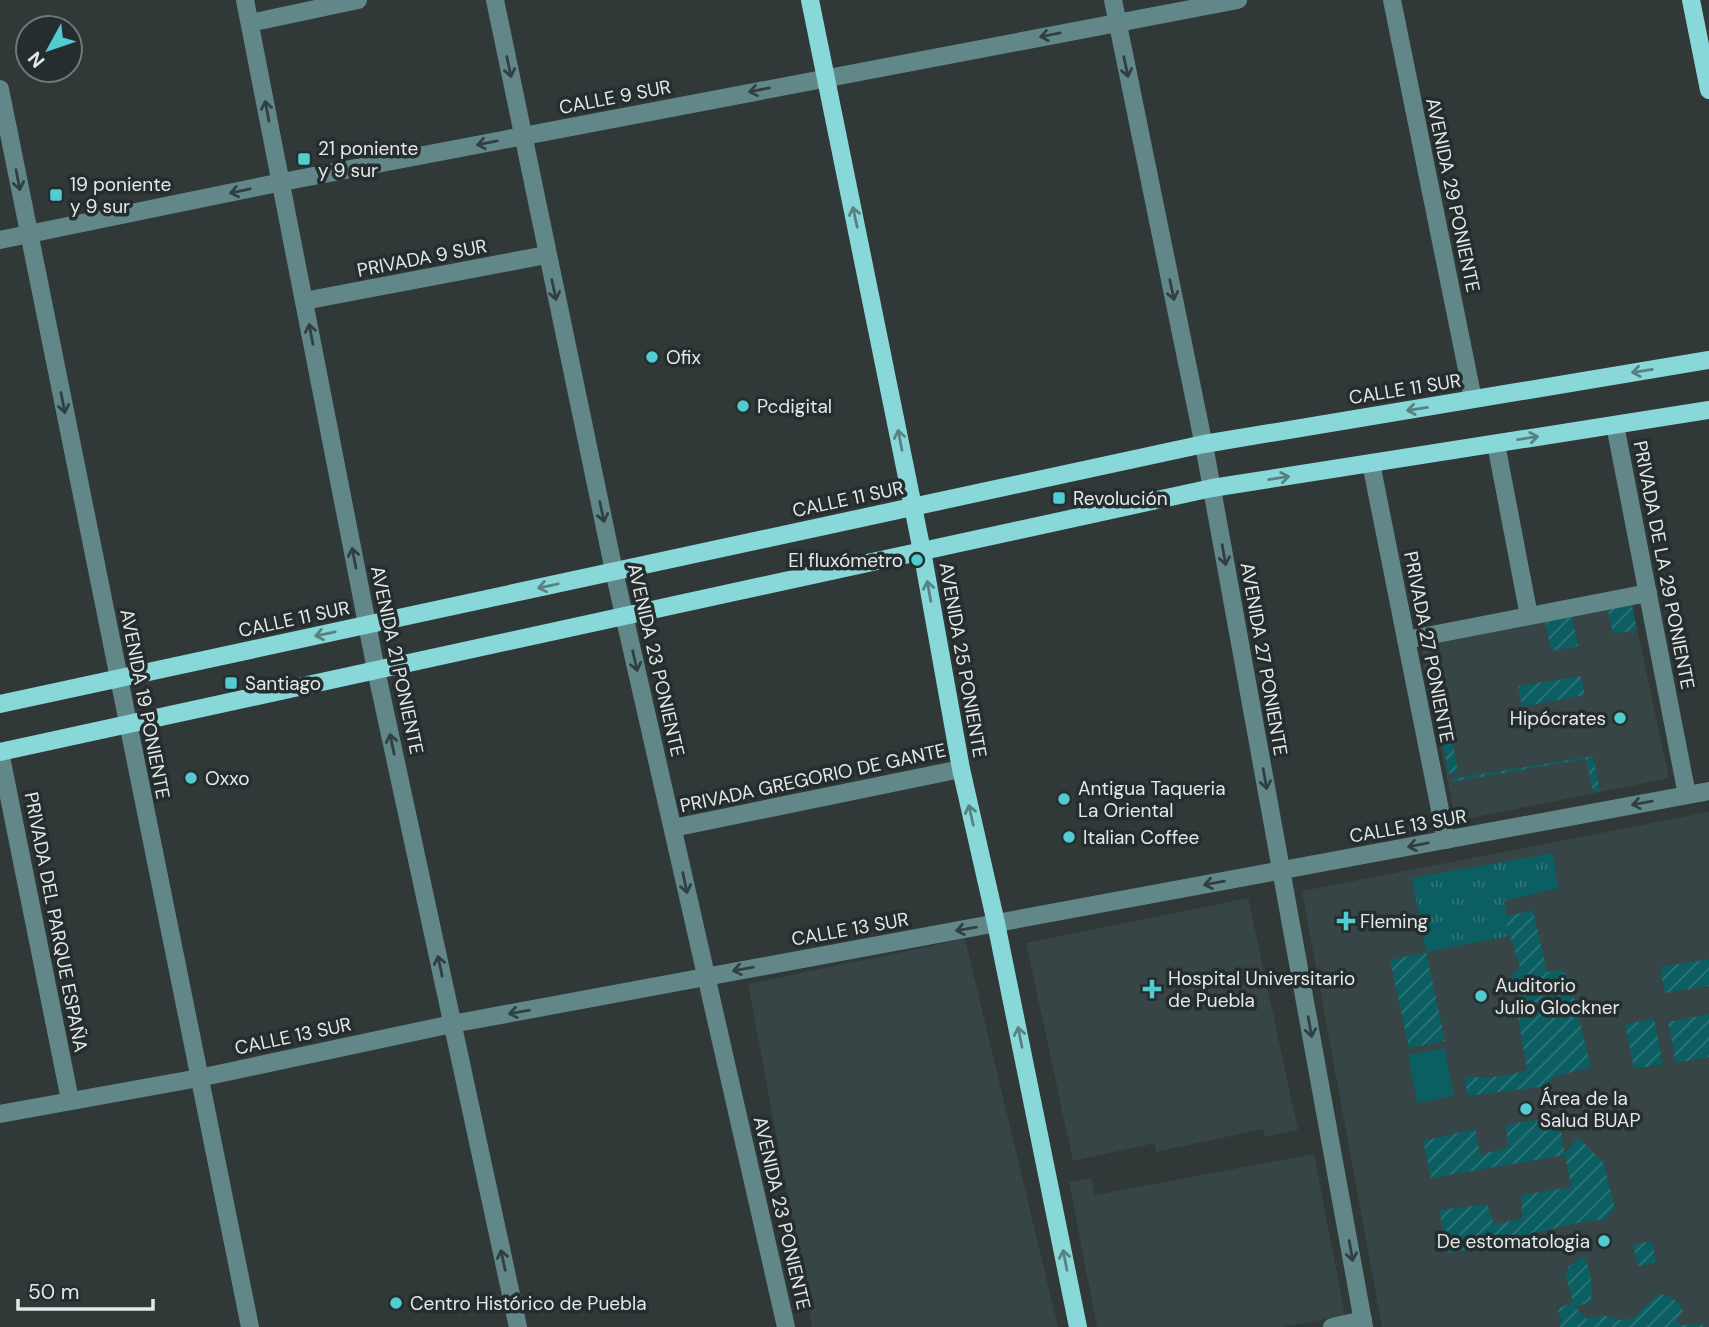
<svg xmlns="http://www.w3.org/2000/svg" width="1709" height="1327" viewBox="0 0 1709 1327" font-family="'DM Sans',sans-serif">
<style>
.built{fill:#374546}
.grass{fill:url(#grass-tufts)}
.garden{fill:url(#garden-furrows)}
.pitch{fill:#0b5e61}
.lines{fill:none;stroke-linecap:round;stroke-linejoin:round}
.minor{stroke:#628788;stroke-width:18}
.major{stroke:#88d8da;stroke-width:18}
.oneway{stroke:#323f40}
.oneway2{stroke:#578284}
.poi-dot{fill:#51ccd1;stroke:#262d2e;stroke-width:2.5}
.labels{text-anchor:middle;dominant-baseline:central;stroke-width:7;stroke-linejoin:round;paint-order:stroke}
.street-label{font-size:19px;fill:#e3e8e8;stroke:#262d2e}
.poi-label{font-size:19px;fill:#e3e8e8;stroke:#262d2e;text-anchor:start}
</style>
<defs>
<pattern id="grass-tufts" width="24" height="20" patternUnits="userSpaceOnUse" patternTransform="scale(1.75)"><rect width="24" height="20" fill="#0b5e61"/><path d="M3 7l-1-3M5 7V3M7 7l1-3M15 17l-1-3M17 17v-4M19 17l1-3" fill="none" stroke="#2e7578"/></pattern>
<pattern id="garden-furrows" width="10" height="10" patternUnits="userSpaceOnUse" patternTransform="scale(1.75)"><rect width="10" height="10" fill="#0b5e61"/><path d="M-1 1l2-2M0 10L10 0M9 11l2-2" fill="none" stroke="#2e7578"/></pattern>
</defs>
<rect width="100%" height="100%" fill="#303838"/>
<g class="built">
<polygon points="1631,600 1669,778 1456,821 1421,654 1429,640"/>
<polygon points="1709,812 1709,1327 1382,1327 1302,891"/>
<polygon points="1248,898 1298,1130 1265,1137 1263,1129 1156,1152 1155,1143 1073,1161 1026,943"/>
<polygon points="965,939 1058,1327 812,1327 748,984"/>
<polygon points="1314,1154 1345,1315 1283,1327 1097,1327 1069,1182 1091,1178 1095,1195"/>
</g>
<polygon class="grass" points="1553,853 1558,888 1504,901 1509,936 1426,952 1412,878"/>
<g class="garden">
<polygon points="1631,600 1637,630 1613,634 1607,605"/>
<polygon points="1572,617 1578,646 1551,651 1545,622"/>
<polygon points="1581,676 1585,695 1522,707 1518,686"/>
<polygon points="1452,738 1458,772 1449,774 1442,740"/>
<polygon points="1593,756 1600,792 1593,792 1586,759 1451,782 1451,779"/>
<path d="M1533,910L1547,972L1561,970L1569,978L1591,1067L1553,1077L1549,1086L1467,1096L1465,1075C1487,1080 1506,1076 1527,1070L1511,976L1520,967L1504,917Z"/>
<polygon points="1426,952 1445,1041 1409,1048 1390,960"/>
<polygon points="1709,959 1709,986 1665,993 1660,967"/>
<polygon points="1709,1014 1709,1057 1676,1063 1668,1022"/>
<polygon points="1654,1019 1663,1064 1634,1069 1625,1024"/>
<polygon points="1558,1116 1565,1153 1578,1137 1603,1162 1615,1208 1605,1219 1577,1223 1448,1254 1439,1210 1487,1204 1494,1224 1522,1219 1521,1195 1571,1187 1565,1155 1431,1178 1423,1141 1475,1129 1480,1155 1508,1147 1506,1125"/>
<polygon points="1652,1241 1656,1263 1638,1266 1633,1245"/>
<path d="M1583,1256C1592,1268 1592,1287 1591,1302L1575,1307L1587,1319L1603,1315L1620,1320L1633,1318L1659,1294C1671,1296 1677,1299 1683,1311L1676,1319L1680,1325L1699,1324L1708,1327H1560L1561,1320L1558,1311L1561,1307L1573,1302L1566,1278L1568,1267Z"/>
</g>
<polygon class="pitch" points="1445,1048 1454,1096 1417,1103 1408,1055"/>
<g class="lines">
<g class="minor">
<polyline points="245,0 376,670 518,1327"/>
<polyline points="495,0 614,571 786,1327"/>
<polyline points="1113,0 1206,456 1364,1327"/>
<polyline points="1392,0 1473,399"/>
<polyline points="250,23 358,0"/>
<polyline points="0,89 250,1327"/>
<polyline points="0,240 282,182 1238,0"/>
<polyline points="304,301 546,255"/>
<polyline points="1615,425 1687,795"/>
<polyline points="1496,444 1529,616"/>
<polyline points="1371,463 1446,840"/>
<polyline points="1406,640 1648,593"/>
<polyline points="0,752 70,1100"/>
<polyline points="673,828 961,769"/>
<polyline points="0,1114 199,1078 452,1024 1709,791"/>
<polyline points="1332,1327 1363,1320"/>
</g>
<g class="major">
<polyline points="810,0 922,551 961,769 996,923 1078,1327"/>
<polyline points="1691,0 1709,90"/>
<polyline points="0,704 1204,444 1709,360"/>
<polyline points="0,752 1212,488 1709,410"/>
</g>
</g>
<defs><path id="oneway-shaft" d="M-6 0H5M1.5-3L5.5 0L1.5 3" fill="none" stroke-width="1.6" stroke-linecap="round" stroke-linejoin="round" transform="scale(1.75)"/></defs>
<g class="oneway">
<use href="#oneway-shaft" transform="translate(1050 35) rotate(169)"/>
<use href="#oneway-shaft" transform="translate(509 67) rotate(78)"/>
<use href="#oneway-shaft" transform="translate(1126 67) rotate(78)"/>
<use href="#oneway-shaft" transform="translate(759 90) rotate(169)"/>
<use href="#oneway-shaft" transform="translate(267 111) rotate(-101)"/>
<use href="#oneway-shaft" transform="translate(487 143) rotate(169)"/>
<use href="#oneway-shaft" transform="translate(18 180) rotate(79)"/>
<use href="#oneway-shaft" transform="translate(240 191) rotate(168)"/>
<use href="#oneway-shaft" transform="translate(554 290) rotate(78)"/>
<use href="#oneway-shaft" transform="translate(1172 290) rotate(78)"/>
<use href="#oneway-shaft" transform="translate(311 334) rotate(-101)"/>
<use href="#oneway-shaft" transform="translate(63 403) rotate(79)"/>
<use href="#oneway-shaft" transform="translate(602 512) rotate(78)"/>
<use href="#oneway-shaft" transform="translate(1224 555) rotate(80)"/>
<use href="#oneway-shaft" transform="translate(354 558) rotate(-101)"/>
<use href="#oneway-shaft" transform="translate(635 661) rotate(77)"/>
<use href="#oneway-shaft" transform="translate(392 744) rotate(-102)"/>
<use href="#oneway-shaft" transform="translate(1265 779) rotate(80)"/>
<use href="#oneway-shaft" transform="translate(1642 803) rotate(170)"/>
<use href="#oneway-shaft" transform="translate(1418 845) rotate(169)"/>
<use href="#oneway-shaft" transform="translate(685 883) rotate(78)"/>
<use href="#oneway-shaft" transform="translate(1214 883) rotate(170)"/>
<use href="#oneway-shaft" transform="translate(966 929) rotate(170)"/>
<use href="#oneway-shaft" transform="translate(440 966) rotate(-102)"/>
<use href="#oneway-shaft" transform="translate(743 969) rotate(170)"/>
<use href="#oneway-shaft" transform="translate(519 1012) rotate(170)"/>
<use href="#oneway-shaft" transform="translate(1310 1027) rotate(80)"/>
<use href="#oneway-shaft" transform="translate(1351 1251) rotate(80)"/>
<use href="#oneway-shaft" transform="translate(503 1260) rotate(-102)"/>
</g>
<g class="oneway2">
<use href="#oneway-shaft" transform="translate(855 217) rotate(-102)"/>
<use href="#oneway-shaft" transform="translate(1642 371) rotate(171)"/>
<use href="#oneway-shaft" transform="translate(1417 409) rotate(171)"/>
<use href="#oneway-shaft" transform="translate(1528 438) rotate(-9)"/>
<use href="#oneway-shaft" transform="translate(900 440) rotate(-101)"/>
<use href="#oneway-shaft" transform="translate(1279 478) rotate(-9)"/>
<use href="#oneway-shaft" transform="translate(548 586) rotate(168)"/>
<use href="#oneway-shaft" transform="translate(929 591) rotate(-100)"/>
<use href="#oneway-shaft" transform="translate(325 634) rotate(168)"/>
<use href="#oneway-shaft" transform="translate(971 815) rotate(-103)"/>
<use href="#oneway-shaft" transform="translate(1020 1037) rotate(-101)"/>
<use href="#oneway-shaft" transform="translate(1065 1260) rotate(-101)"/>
</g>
<g class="poi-dot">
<rect x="297" y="152" width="14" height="14" rx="3.5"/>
<rect x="49" y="188" width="14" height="14" rx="3.5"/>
<circle cx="652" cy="357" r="7"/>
<circle cx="743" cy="406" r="7"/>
<rect x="1052" y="491" width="14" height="14" rx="3.5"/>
<circle cx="917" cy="560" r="7"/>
<rect x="224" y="676" width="14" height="14" rx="3.5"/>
<circle cx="1620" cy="718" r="7"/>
<circle cx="191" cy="778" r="7"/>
<circle cx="1064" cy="799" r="7"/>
<circle cx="1069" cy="837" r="7"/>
<path d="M1342.5 910.5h7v7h7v7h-7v7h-7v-7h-7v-7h7z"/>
<path d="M1148.5 978.5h7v7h7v7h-7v7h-7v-7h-7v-7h7z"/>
<circle cx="1481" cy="996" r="7"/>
<circle cx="1526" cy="1109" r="7"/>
<circle cx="1604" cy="1241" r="7"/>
<circle cx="396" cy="1303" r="7"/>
</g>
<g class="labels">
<g class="street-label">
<text transform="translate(615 97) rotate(-11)">CALLE 9 SUR</text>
<text transform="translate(1453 195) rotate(78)">AVENIDA 29 PONIENTE</text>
<text transform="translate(422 258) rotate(-11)">PRIVADA 9 SUR</text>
<text transform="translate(1405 389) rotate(-9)">CALLE 11 SUR</text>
<text transform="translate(848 499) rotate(-12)">CALLE 11 SUR</text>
<text transform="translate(1664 565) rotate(79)">PRIVADA DE LA 29 PONIENTE</text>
<text transform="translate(294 619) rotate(-12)">CALLE 11 SUR</text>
<text transform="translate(1429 647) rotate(79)">PRIVADA 27 PONIENTE</text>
<text transform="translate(1264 659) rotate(80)">AVENIDA 27 PONIENTE</text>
<text transform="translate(397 660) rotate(78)">AVENIDA 21 PONIENTE</text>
<text transform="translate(656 660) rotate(77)">AVENIDA 23 PONIENTE</text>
<text transform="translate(963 660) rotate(80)">AVENIDA 25 PONIENTE</text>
<text transform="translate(145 704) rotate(79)">AVENIDA 19 PONIENTE</text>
<text transform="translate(813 778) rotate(-12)">PRIVADA GREGORIO DE GANTE</text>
<text transform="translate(1408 826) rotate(-10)">CALLE 13 SUR</text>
<text transform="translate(56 922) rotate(79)">PRIVADA DEL PARQUE ESPAÑA</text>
<text transform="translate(850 929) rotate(-10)">CALLE 13 SUR</text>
<text transform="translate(293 1036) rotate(-12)">CALLE 13 SUR</text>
<text transform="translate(782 1213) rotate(77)">AVENIDA 23 PONIENTE</text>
</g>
<g class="poi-label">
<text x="318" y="148">21 poniente<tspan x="318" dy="22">y 9 sur</tspan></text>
<text x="70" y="184">19 poniente<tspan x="70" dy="22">y 9 sur</tspan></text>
<text x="666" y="357">Ofix</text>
<text x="757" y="406">Pcdigital</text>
<text x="1073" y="498">Revolución</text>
<text x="903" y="560" text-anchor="end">El fluxómetro</text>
<text x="245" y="683">Santiago</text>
<text x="1606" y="718" text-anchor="end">Hipócrates</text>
<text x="205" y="778">Oxxo</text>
<text x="1078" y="788">Antigua Taqueria<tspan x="1078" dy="22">La Oriental</tspan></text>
<text x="1083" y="837">Italian Coffee</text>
<text x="1360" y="921">Fleming</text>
<text x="1168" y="978">Hospital Universitario<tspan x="1168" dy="22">de Puebla</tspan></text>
<text x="1495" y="985">Auditorio<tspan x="1495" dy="22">Julio Glockner</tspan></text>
<text x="1540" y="1098">Área de la<tspan x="1540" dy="22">Salud BUAP</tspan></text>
<text x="1590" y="1241" text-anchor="end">De estomatologia</text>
<text x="410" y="1303">Centro Histórico de Puebla</text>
</g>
</g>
<g transform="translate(49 49) rotate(230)"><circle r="33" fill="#262d2e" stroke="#727878" stroke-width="2"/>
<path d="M0-5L12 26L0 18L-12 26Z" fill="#51ccd1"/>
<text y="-10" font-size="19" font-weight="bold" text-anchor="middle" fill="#e3e8e8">N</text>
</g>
<path d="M18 1299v10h135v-10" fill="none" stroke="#e3e8e8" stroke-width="3.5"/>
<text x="28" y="1299" font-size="21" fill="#e3e8e8" stroke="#262d2e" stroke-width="5" paint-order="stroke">50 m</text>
</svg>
